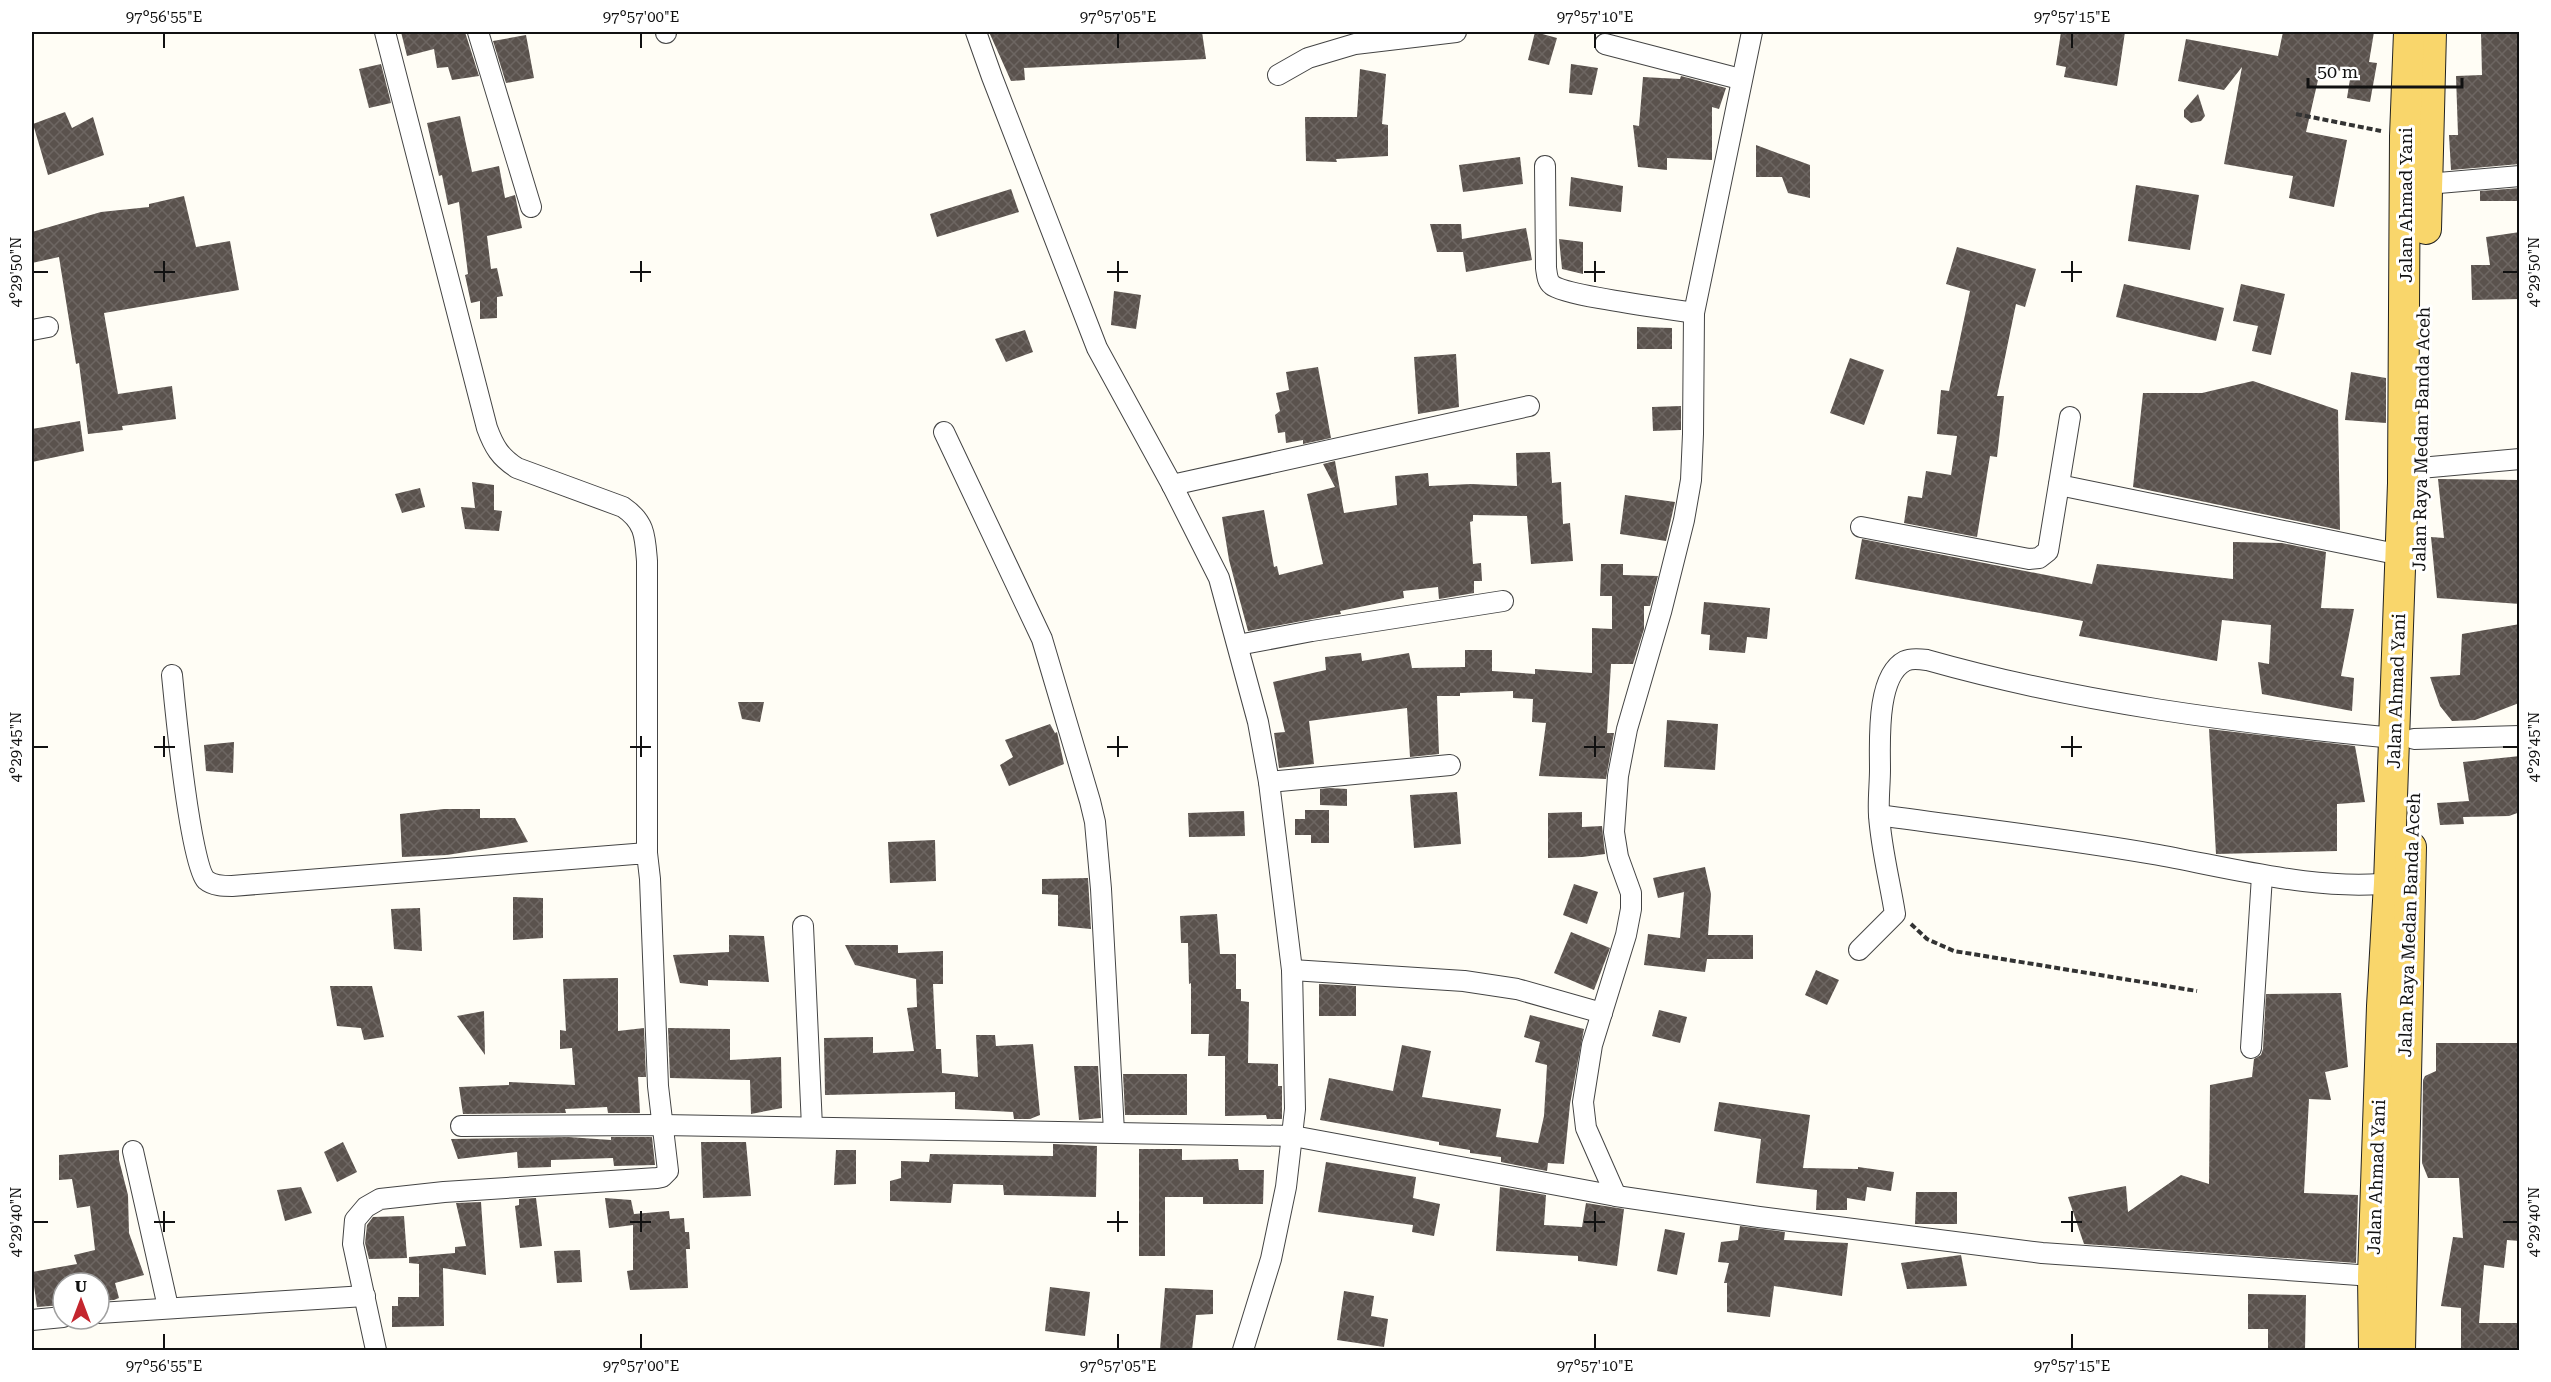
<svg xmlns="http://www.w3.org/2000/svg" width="2551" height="1382" viewBox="0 0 2551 1382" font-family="'Roboto Serif',serif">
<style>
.building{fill:url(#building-cross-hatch)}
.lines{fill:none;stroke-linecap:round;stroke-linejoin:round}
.minor-casing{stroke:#444;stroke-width:22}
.primary-casing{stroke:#222;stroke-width:32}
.path{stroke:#333;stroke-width:4;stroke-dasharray:6 3;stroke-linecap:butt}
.minor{stroke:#fff;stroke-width:20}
.primary{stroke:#f9d66b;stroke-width:30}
.ticks{fill:none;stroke:#111;stroke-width:2}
.labels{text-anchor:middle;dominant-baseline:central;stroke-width:6;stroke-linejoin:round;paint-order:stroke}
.street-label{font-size:18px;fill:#111;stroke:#fff}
.neatline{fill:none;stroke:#111;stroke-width:2}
.ticks-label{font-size:15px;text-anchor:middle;fill:#111}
</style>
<defs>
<pattern id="building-cross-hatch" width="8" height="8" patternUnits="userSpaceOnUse" patternTransform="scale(1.5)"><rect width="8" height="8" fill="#5a524d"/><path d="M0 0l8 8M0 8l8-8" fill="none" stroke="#6d6662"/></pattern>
</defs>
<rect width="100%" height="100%" fill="#fffdf5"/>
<g class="building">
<polygon points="401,32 465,32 479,76 452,80 448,67 437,68 434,49 407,56"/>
<polygon points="989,32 1202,32 1206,59 1024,68 1025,80 1011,81"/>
<polygon points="1535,32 1557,38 1549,65 1528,60"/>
<polygon points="2061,32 2125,32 2117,86 2064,77 2066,67 2056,65"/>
<polygon points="2283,32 2374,32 2369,62 2377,63 2370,102 2347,98 2351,73 2321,67 2306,132 2347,140 2334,207 2289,198 2293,176 2224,164 2242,67 2224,90 2178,81 2186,39 2278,56"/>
<polygon points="2481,32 2520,32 2520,164 2451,170 2449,135 2458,135 2456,76 2482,75"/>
<polygon points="526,35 534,78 506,83 493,41"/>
<polygon points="381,64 391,103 369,108 359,69"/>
<polygon points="1571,64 1598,68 1592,95 1569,93"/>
<polygon points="1360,69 1386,74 1382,124 1388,125 1388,156 1336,159 1337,162 1306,161 1305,117 1357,117"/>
<polygon points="1681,76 1726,88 1719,109 1712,107 1712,160 1667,158 1667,170 1638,167 1633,125 1639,126 1643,77 1680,79"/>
<polygon points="2198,94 2205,116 2201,121 2191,123 2184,117 2184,110"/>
<polygon points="65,112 72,128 93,117 104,155 48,175 33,124"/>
<polygon points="460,116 472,172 499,166 505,198 515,195 522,228 487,236 491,269 497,268 503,296 497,297 497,318 480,319 480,301 471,303 465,275 468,274 459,202 448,205 442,175 439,176 427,123"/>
<polygon points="1756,145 1810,165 1810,198 1788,193 1782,177 1756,177"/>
<polygon points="1520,157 1523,184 1463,192 1459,165"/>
<polygon points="1571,177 1623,186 1621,212 1569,206"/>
<polygon points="2136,185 2199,195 2190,250 2128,241"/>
<polygon points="2520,188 2520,201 2480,201 2480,191"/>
<polygon points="1011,189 1019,212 937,237 930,214"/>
<polygon points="184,196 196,247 230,241 239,290 104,313 118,394 172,386 176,419 122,426 123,430 88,434 79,363 76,364 59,257 32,263 32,232 101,212 149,207 149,204"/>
<polygon points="1430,224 1461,224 1462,239 1526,228 1532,260 1466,272 1463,252 1437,252"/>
<polygon points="2520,232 2520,299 2472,300 2471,265 2490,265 2486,237"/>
<polygon points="1559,239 1583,242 1583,274 1562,269"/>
<polygon points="1957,247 2036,269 2025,307 2016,304 1997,396 2004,396 1997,457 1990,456 1977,537 1904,523 1908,496 1922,498 1926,471 1951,475 1957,436 1937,434 1941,390 1949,391 1970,291 1946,284"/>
<polygon points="2124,284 2224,308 2216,341 2116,317"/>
<polygon points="2241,284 2285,294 2271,355 2252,351 2258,326 2233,321"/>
<polygon points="1114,291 1141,295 1136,329 1111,325"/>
<polygon points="1637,327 1672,328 1672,349 1637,349"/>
<polygon points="1025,330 1033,352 1006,362 995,339"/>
<polygon points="1456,354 1459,407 1418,414 1414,357"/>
<polygon points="1850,358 1884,370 1864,425 1830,413"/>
<polygon points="1318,367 1331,438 1303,444 1303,440 1286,443 1285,432 1278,433 1275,415 1280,411 1276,393 1289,390 1286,372"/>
<polygon points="2351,372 2386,378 2386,423 2345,420"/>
<polygon points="2253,381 2338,410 2340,530 2133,487 2143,393 2202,393"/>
<polygon points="1681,406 1681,430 1653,431 1652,407"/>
<polygon points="80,421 84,451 32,462 32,429"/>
<polygon points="1550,452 1552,483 1561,482 1563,524 1570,523 1573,561 1531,564 1527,516 1473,515 1473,521 1470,522 1473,564 1481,563 1482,581 1474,581 1474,593 1439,599 1438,587 1403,591 1404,598 1340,611 1341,614 1334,615 1248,631 1229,560 1222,517 1264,510 1274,567 1277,566 1279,575 1323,564 1307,494 1335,487 1323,464 1335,461 1344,513 1397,505 1395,476 1428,473 1429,486 1471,484 1517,486 1516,453"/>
<polygon points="2438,479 2520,480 2520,604 2437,598 2431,537 2444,538"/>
<polygon points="472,482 494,485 494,510 502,511 499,531 465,529 461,507 475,508"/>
<polygon points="420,488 425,507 402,513 395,494"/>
<polygon points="1625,495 1675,502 1666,541 1620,534"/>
<polygon points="1862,539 2092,584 2097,564 2233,579 2233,542 2282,543 2326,552 2321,608 2354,609 2341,676 2354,678 2352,711 2262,694 2258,662 2269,664 2271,625 2222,620 2217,661 2079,636 2083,621 1855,579"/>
<polygon points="1601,564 1623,564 1623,575 1658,576 1650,606 1644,606 1644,629 1633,664 1611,664 1607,733 1614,733 1606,779 1539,776 1546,723 1532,722 1533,699 1513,698 1513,691 1460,693 1460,696 1437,696 1439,754 1410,757 1407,708 1309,721 1314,764 1279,768 1274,733 1285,732 1273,682 1326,670 1325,657 1361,653 1362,661 1409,653 1412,668 1465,667 1465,650 1492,650 1492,671 1535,674 1535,669 1592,673 1592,628 1612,629 1612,596 1600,596"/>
<polygon points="1704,602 1770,608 1767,639 1747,637 1745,653 1709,650 1710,635 1701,634"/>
<polygon points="2520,624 2519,703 2475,720 2452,721 2440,706 2430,677 2460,675 2462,634"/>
<polygon points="738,702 764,702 760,722 742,719"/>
<polygon points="1667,720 1718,724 1715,770 1664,767"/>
<polygon points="1050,724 1055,733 1057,732 1064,764 1009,786 1000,765 1013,757 1005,740"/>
<polygon points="2209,729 2355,746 2365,802 2337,804 2337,851 2216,854"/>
<polygon points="234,742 233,773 206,771 204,745"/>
<polygon points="2520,756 2520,812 2509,816 2463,817 2464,824 2440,825 2437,803 2469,801 2463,762"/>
<polygon points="1329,788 1347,789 1347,806 1320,805 1320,789"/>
<polygon points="1457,792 1461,844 1414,848 1410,795"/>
<polygon points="444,809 480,809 480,818 515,818 528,842 447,855 402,857 400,814"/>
<polygon points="1305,810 1329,810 1329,843 1311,843 1311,835 1295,835 1295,819 1305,819"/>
<polygon points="1244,811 1245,836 1189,837 1188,813"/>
<polygon points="1582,812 1582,827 1602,826 1605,854 1582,857 1548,858 1548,813"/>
<polygon points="935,840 936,881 890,883 888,842"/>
<polygon points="1705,867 1711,894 1708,935 1753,935 1753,959 1707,959 1705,972 1644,965 1648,934 1680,938 1684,892 1658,898 1653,878"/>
<polygon points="1088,878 1091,929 1058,926 1058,895 1042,894 1042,879"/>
<polygon points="1574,884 1598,892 1587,924 1563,915"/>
<polygon points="513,897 543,898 543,938 513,940"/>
<polygon points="420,908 422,951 394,949 391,909"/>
<polygon points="1217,914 1220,954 1236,954 1236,989 1241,989 1241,1001 1249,1002 1248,1063 1278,1064 1278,1086 1282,1086 1282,1119 1267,1119 1266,1115 1225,1116 1225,1056 1208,1056 1209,1034 1191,1034 1191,983 1189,984 1188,943 1181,943 1180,916"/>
<polygon points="1571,932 1610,948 1594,990 1554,973"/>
<polygon points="729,935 764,936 769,982 708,980 708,986 680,983 673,955 729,952"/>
<polygon points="845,945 898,945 898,953 943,951 943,984 933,984 936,1049 941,1049 942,1073 978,1077 976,1035 995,1035 996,1046 1033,1044 1040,1115 1030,1119 1014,1119 1013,1112 955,1109 955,1092 825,1095 824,1038 873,1037 873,1053 914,1051 907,1008 917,1007 916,979 855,965"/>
<polygon points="1816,970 1839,980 1827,1005 1805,995"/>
<polygon points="618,978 618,1031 644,1028 646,1077 638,1077 640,1113 608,1113 607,1107 565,1109 566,1113 463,1114 459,1087 509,1085 509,1082 575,1085 572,1048 560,1049 560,1030 566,1031 563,979"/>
<polygon points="1319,984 1356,986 1356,1016 1319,1016"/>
<polygon points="330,986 372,986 384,1037 364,1040 361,1028 337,1026"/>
<polygon points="2341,993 2348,1067 2325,1072 2331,1100 2309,1099 2304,1193 2358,1195 2356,1263 2084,1244 2068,1197 2126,1186 2128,1212 2181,1175 2209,1184 2210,1085 2252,1077 2254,1059 2261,1055 2263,1049 2266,994"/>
<polygon points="1659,1010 1687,1017 1680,1043 1652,1036"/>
<polygon points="484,1011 485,1055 457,1016"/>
<polygon points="1530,1015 1584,1029 1570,1104 1564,1164 1548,1163 1547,1171 1501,1162 1501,1157 1470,1153 1470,1150 1439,1145 1439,1142 1320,1120 1329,1078 1393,1091 1402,1045 1431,1051 1422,1097 1501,1109 1496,1137 1538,1143 1544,1116 1547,1065 1535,1062 1540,1042 1524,1037"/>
<polygon points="668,1028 730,1029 730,1060 781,1057 782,1108 751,1114 750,1080 670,1078"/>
<polygon points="2436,1043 2520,1043 2520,1241 2507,1240 2504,1268 2484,1265 2479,1323 2519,1323 2519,1350 2461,1350 2461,1308 2441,1306 2453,1237 2463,1238 2459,1178 2428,1178 2422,1163 2423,1080 2425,1076 2436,1071"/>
<polygon points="1074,1066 1098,1066 1101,1118 1079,1120"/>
<polygon points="1123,1074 1187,1074 1187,1115 1125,1115"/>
<polygon points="1719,1102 1810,1115 1803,1168 1858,1169 1858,1167 1894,1172 1891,1191 1867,1187 1865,1201 1847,1198 1847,1210 1816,1210 1817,1190 1756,1183 1761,1139 1714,1131"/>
<polygon points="568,1137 611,1140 611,1137 652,1137 655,1165 614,1166 613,1158 551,1160 551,1167 518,1168 517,1152 458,1159 451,1139"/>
<polygon points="343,1142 357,1172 337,1182 324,1152"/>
<polygon points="701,1142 746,1142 751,1196 703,1198"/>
<polygon points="1053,1144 1097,1146 1096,1197 1004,1195 1003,1185 953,1184 951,1203 890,1201 890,1181 901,1178 901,1161 929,1162 930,1154 1053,1156"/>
<polygon points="1139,1149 1182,1149 1182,1160 1238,1159 1239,1170 1264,1170 1263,1204 1203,1204 1203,1197 1165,1197 1165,1256 1139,1256"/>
<polygon points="119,1150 119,1160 128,1195 129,1233 144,1275 115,1283 119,1298 114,1300 99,1301 99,1283 63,1283 63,1305 37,1307 32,1272 77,1264 74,1255 95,1250 90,1206 77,1208 72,1179 59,1180 59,1155"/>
<polygon points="836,1150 856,1150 856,1184 834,1185"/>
<polygon points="1326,1162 1416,1177 1413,1198 1440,1204 1434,1236 1412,1232 1413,1225 1318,1212"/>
<polygon points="301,1187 312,1213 285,1221 277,1190"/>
<polygon points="1500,1187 1546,1195 1544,1225 1582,1227 1586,1203 1624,1209 1617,1266 1578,1261 1578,1256 1496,1251"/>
<polygon points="1916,1192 1957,1192 1957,1224 1915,1224"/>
<polygon points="536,1198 542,1246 520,1248 515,1206 519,1205 519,1199"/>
<polygon points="605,1198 631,1200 634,1214 669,1211 670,1219 684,1218 685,1232 689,1232 690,1249 686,1249 688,1288 630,1290 627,1271 633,1270 633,1225 609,1228"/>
<polygon points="481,1202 486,1275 443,1268 444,1326 392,1327 392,1306 398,1306 398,1297 419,1297 419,1264 409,1263 409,1257 455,1253 455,1247 466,1246 456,1203"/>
<polygon points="404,1216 407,1258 369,1259 365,1243 367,1225 373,1217"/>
<polygon points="1740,1226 1785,1232 1784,1240 1848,1243 1842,1296 1774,1286 1770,1317 1727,1312 1727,1283 1724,1283 1729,1263 1718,1262 1721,1242 1738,1240"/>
<polygon points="1665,1229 1685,1233 1677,1275 1657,1271"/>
<polygon points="580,1250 582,1282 557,1283 554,1251"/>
<polygon points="1961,1255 1967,1286 1907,1289 1901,1263"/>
<polygon points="1050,1287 1090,1292 1085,1336 1045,1331"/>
<polygon points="1165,1288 1213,1290 1213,1314 1196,1315 1192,1350 1160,1350"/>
<polygon points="1344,1291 1374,1296 1371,1316 1388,1319 1384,1347 1337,1340"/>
<polygon points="2248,1294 2306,1295 2305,1350 2268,1350 2268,1329 2248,1329"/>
</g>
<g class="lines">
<g class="minor-casing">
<g id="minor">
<path d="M385,32L487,428C494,447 500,457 517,468L623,507C645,522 645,536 647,561V853"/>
<polyline points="478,32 531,207"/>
<polyline points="666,32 666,33"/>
<polyline points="976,32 992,77 1097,348 1172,485 1219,578 1258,722 1269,782 1292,970 1295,1109 1286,1187 1271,1259 1243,1350"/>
<polyline points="1605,44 1740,79"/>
<polyline points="1278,75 1308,58 1355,44 1456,32"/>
<path d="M1545,166L1546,268C1547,274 1547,281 1552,285C1565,296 1671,309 1694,313"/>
<polyline points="2427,184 2520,176"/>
<polyline points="32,330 48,327"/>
<polyline points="944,432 1042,639 1090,801 1095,822 1101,889 1114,1132"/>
<polyline points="2420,468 2520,459"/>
<polyline points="1172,485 1529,406"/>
<polyline points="2059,485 2401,555"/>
<polyline points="1861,527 2029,559 2039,558 2048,551 2070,417"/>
<polyline points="1238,645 1312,631 1503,601"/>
<path d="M172,675C175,706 190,865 206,880C213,886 224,886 232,886L647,853L650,879L658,1086L668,1171L662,1177L657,1178L444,1192L380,1199L366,1207L355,1220L353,1244L376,1350"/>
<polyline points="2414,739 2520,736"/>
<polyline points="1269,782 1450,765"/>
<path d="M1879,815C1970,828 2062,838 2153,854C2233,868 2320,893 2401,882"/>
<polyline points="803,926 812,1127"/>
<path d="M1859,950L1895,914C1890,882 1881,848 1879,815C1878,800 1880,784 1880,769C1880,742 1876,676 1905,661C1911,658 1920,659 1927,660C2079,703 2237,723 2394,738"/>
<polyline points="1292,970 1464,981 1517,989 1602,1013"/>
<polyline points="2251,1048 2262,876"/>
<polyline points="461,1126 662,1125 1293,1136 1616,1196 1759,1217 2042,1253 2373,1276"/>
<polyline points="133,1151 168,1307"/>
<polyline points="1616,1196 1586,1128 1583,1102 1592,1045 1626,935 1631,909 1631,893 1618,857 1614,832 1618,776 1627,729 1661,612 1684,520 1691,480 1693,434 1694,313 1752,32"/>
<polyline points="99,1313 365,1296"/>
<polyline points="32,1320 63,1317"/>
</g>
</g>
<g class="primary-casing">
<g id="primary">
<polyline points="2426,229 2431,32"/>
<polyline points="2374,1350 2373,1276 2382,1006 2389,883 2403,483 2405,136 2409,32"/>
<polyline points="2400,1350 2411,847"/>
</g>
</g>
<g class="path">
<polyline points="2296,114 2381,131"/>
<polyline points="1911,924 1927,939 1954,951 2197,991"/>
</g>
<use href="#minor" class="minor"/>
<use href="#primary" class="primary"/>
</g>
<path class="ticks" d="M164,33V48M641,33V48M1118,33V48M1595,33V48M2072,33V48M164,261V282M641,261V282M1118,261V282M1595,261V282M2072,261V282M33,272H48M154,272H175M630,272H651M1107,272H1128M1584,272H1605M2061,272H2082M2503,272H2518M164,736V757M641,736V757M1118,736V757M1595,736V757M2072,736V757M33,747H48M154,747H175M630,747H651M1107,747H1128M1584,747H1605M2061,747H2082M2503,747H2518M164,1211V1232M641,1211V1232M1118,1211V1232M1595,1211V1232M2072,1211V1232M33,1222H48M154,1222H175M630,1222H651M1107,1222H1128M1584,1222H1605M2061,1222H2082M2503,1222H2518M164,1334V1349M641,1334V1349M1118,1334V1349M1595,1334V1349M2072,1334V1349"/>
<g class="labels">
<g class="street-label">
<text transform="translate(2405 205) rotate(-90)">Jalan Ahmad Yani</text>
<text transform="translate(2421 439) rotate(-89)">Jalan Raya Medan Banda Aceh</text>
<text transform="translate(2396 691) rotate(-88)">Jalan Ahmad Yani</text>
<text transform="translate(2409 925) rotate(-88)">Jalan Raya Medan Banda Aceh</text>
<text transform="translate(2376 1177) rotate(-88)">Jalan Ahmad Yani</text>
</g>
</g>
<rect width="2551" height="1382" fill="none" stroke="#ffffff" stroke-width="66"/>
<g transform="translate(81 1301)"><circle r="28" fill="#ffffff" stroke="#a0a0a0" stroke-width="1.5"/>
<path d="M0-4.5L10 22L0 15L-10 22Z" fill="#c4262e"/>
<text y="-9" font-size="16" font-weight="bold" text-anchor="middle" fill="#111111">U</text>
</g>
<path d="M2308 78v9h154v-9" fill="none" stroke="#111111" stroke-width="3"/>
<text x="2317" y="78" font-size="18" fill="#111111" stroke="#ffffff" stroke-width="4.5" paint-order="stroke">50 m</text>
<rect x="33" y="33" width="2485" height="1316" class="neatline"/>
<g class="ticks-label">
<text x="164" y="22">97°56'55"E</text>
<text x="641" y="22">97°57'00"E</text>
<text x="1118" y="22">97°57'05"E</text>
<text x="1595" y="22">97°57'10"E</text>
<text x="2072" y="22">97°57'15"E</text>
<text transform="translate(16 272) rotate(-90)" y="5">4°29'50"N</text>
<text transform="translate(2534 272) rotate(-90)" y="5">4°29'50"N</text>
<text transform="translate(16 747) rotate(-90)" y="5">4°29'45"N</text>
<text transform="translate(2534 747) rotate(-90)" y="5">4°29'45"N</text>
<text transform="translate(16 1222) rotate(-90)" y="5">4°29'40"N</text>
<text transform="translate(2534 1222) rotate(-90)" y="5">4°29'40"N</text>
<text x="164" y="1371">97°56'55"E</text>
<text x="641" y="1371">97°57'00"E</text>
<text x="1118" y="1371">97°57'05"E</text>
<text x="1595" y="1371">97°57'10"E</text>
<text x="2072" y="1371">97°57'15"E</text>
</g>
</svg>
